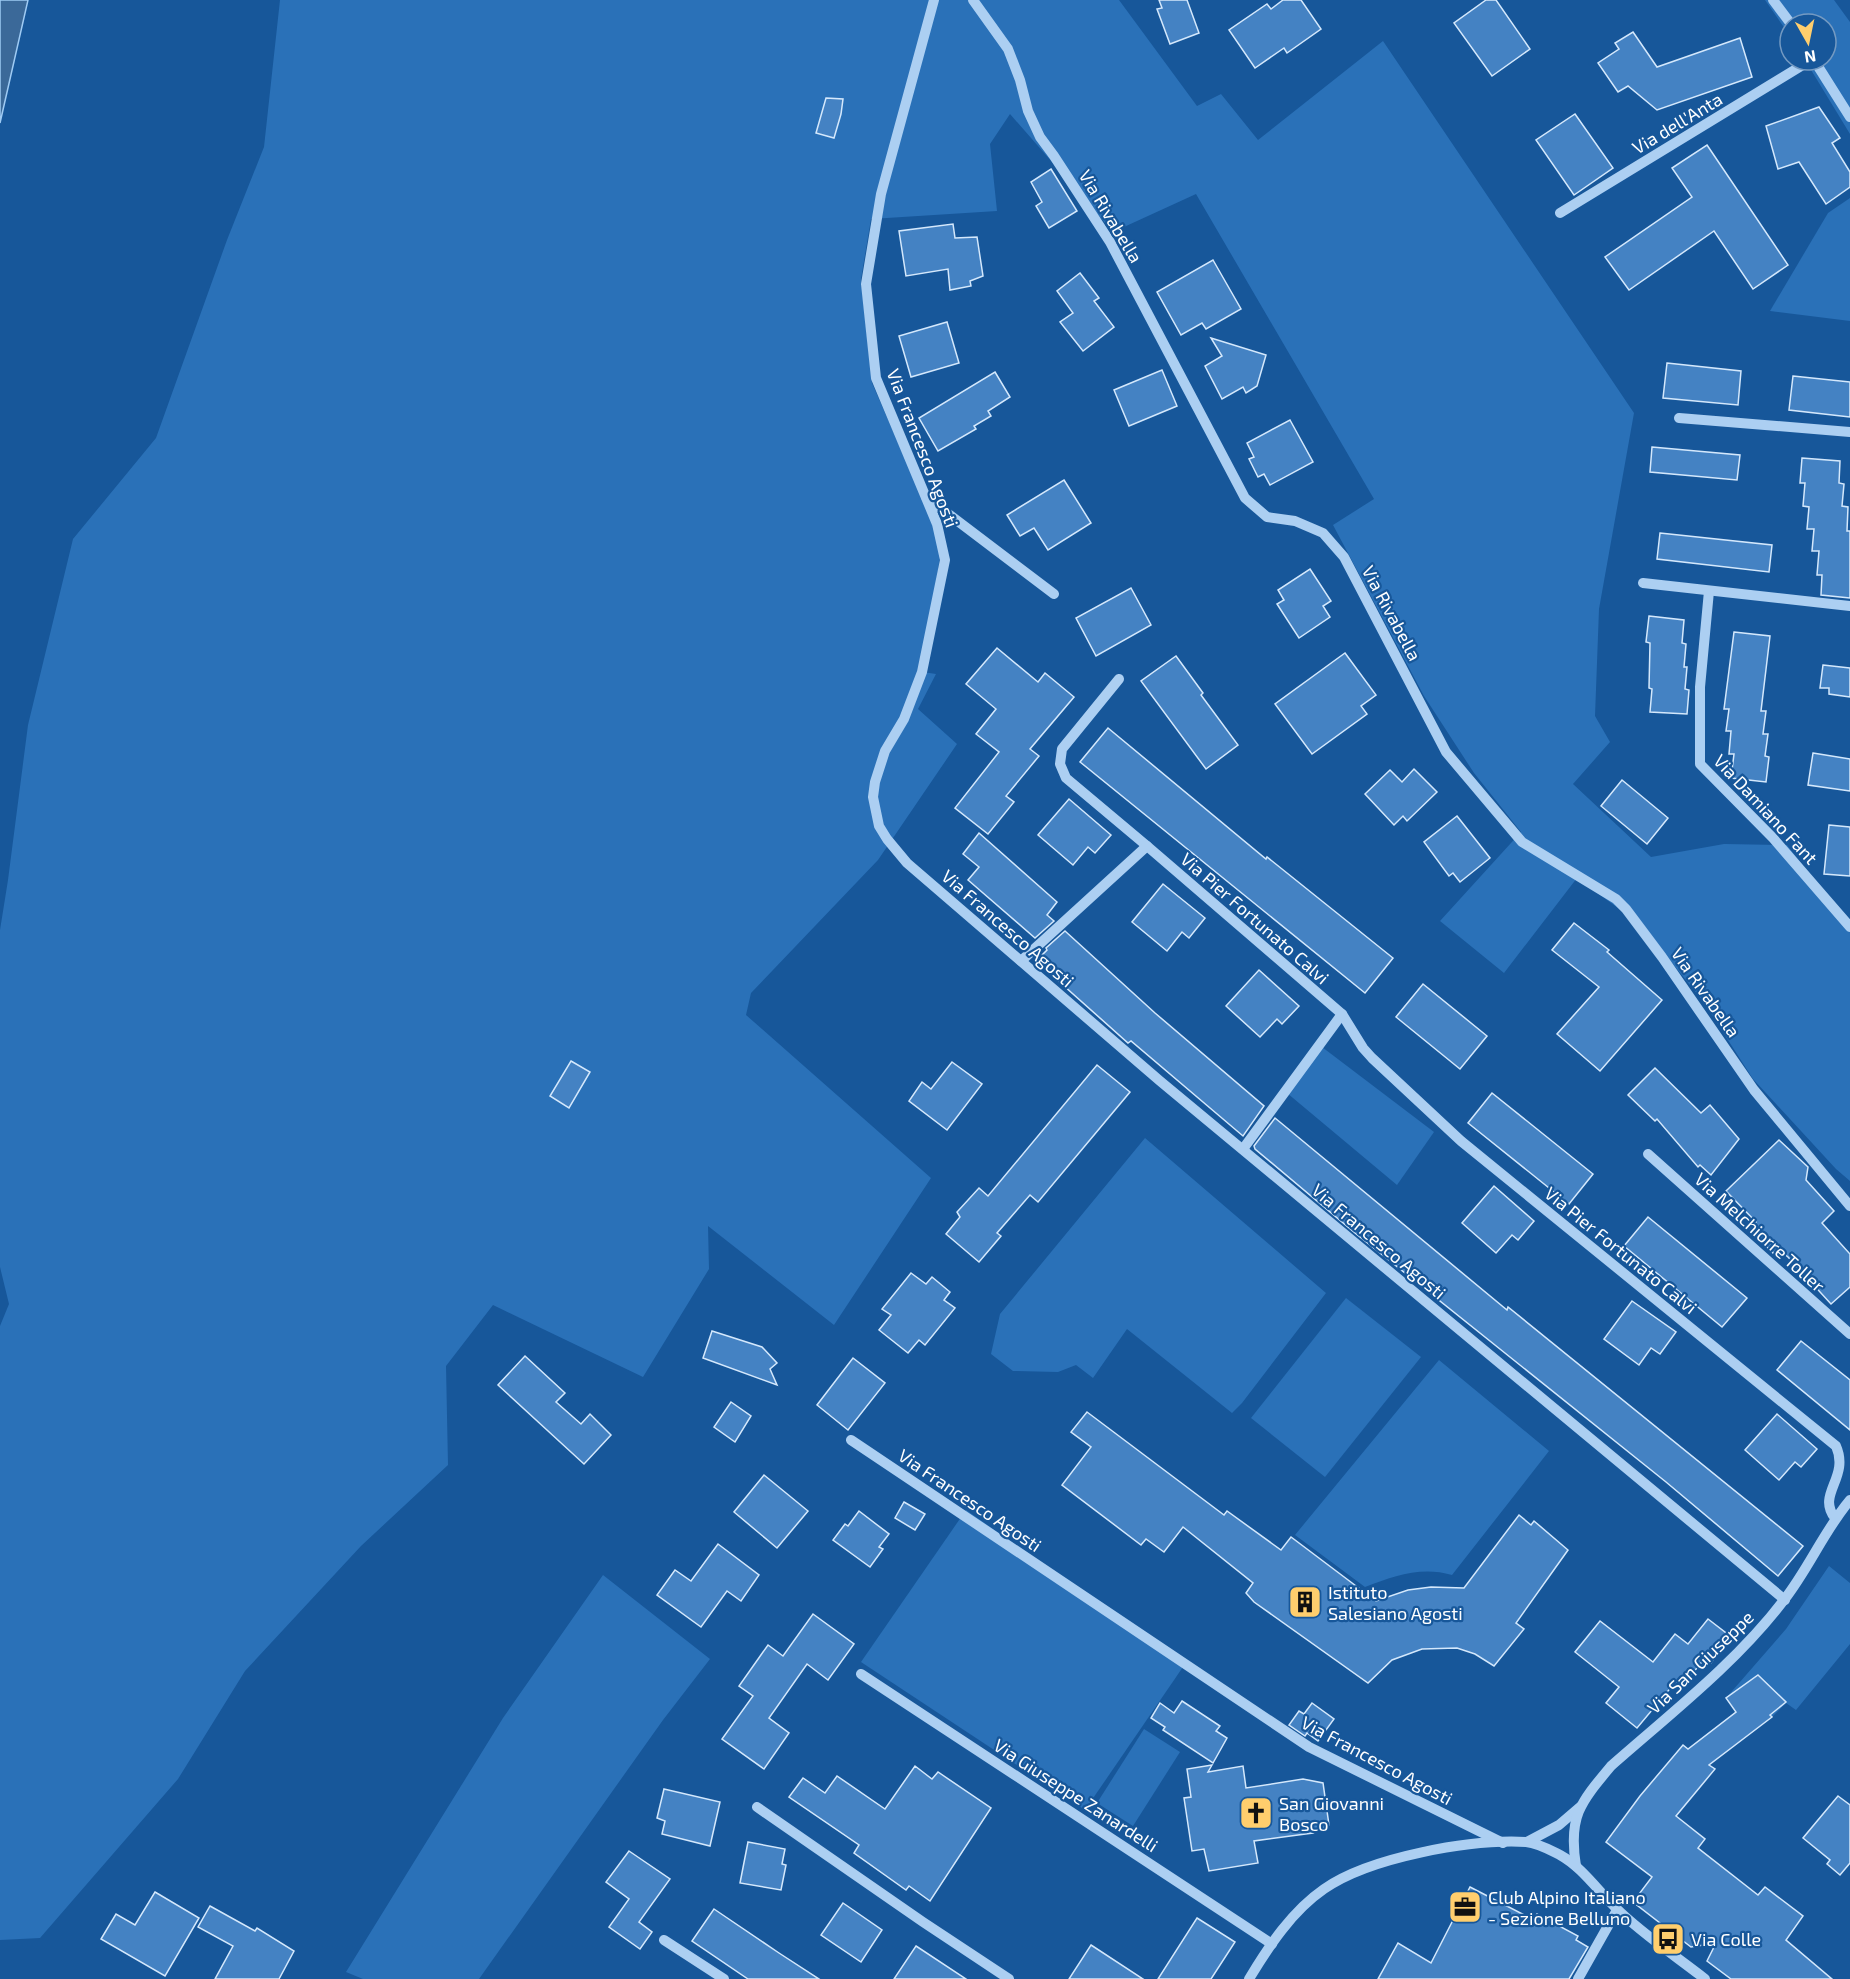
<svg xmlns="http://www.w3.org/2000/svg" width="1850" height="1979" viewBox="0 0 1850 1979" font-family="'Exo 2',sans-serif">
<style>
.green{fill:#2a71b8}
.water{fill:#3b6999;stroke:#9fcbf4;stroke-width:1.5}
.building{fill:#4482c3;stroke:#d4e8fc;stroke-width:1.5}
.lines{fill:none;stroke-linecap:round;stroke-linejoin:round}
.minor{stroke:#accff2;stroke-width:10}
.labels{text-anchor:middle;dominant-baseline:central;stroke-width:4.5;stroke-linejoin:round;paint-order:stroke}
.street-label{font-size:18px;fill:#fff;stroke:#17579a}
.poi-label{font-size:18px;fill:#fff;stroke:#17579a;text-anchor:start}
</style>
<rect width="100%" height="100%" fill="#17579a"/>
<g class="green">
<polygon points="280,0 1119,0 1197,106 1221,94 1258,140 1383,41 1634,413 1599,609 1595,716 1610,742 1573,784 1651,857 1724,844 1787,845 1850,927 1850,1181 1836,1169 1753,1079 1703,1001 1641,925 1577,878 1504,973 1440,921 1521,832 1474,773 1424,696 1333,525 1374,499 1196,194 1113,232 1010,114 990,144 997,211 871,219 861,279 872,383 942,543 923,672 936,674 918,709 957,744 878,860 751,993 746,1015 931,1178 834,1325 708,1226 709,1269 643,1377 493,1305 446,1366 448,1465 361,1546 245,1671 178,1779 40,1938 0,1940 0,1326 9,1304 0,1267 0,930 8,880 28,725 73,539 156,438 227,240 264,147"/>
<polygon points="1765,0 1834,0 1850,22 1850,134 1805,60 1826,60 1826,24 1790,24 1790,36"/>
<polygon points="1850,198 1850,321 1770,311 1828,213"/>
<polygon points="1322,1047 1434,1132 1397,1185 1287,1093"/>
<polygon points="1145,1138 1326,1293 1242,1403 1232,1413 1127,1329 1093,1378 1076,1365 1058,1372 1013,1371 991,1354 1000,1314"/>
<polygon points="1346,1298 1421,1357 1325,1477 1251,1418"/>
<path d="M1439,1360L1549,1451L1452,1575C1421,1566 1394,1576 1365,1587L1295,1535Z"/>
<polygon points="966,1510 1185,1664 1085,1810 861,1662"/>
<polygon points="1829,1566 1850,1583 1850,1644 1796,1710 1786,1703 1772,1717 1718,1758 1703,1737 1736,1712 1726,1698 1786,1629"/>
<polygon points="603,1575 710,1659 663,1720 479,1979 363,1979 346,1972 503,1718"/>
<polygon points="1144,1729 1180,1752 1133,1826 1097,1803"/>
</g>
<polygon class="water" points="0,0 28,0 0,123"/>
<g class="building">
<polygon points="1159,0 1187,0 1199,33 1170,44 1157,9 1162,8"/>
<polygon points="1283,0 1301,0 1321,29 1287,53 1284,48 1255,68 1229,30 1267,4 1271,9"/>
<polygon points="1486,0 1496,0 1530,49 1492,76 1454,23"/>
<polygon points="1633,32 1657,67 1740,38 1752,77 1657,110 1628,86 1618,92 1598,63 1619,49 1615,43"/>
<polygon points="826,98 843,99 841,114 834,138 816,133"/>
<polygon points="1819,107 1840,138 1832,143 1850,172 1850,187 1826,204 1799,162 1778,169 1766,126"/>
<polygon points="1575,114 1613,168 1574,195 1536,140"/>
<polygon points="1707,145 1788,265 1753,289 1714,231 1629,290 1605,257 1692,197 1672,168"/>
<polygon points="1051,169 1077,211 1049,228 1036,206 1042,202 1031,182"/>
<polygon points="953,224 955,238 977,237 983,276 970,281 971,286 950,290 948,269 906,276 899,231"/>
<polygon points="1213,260 1241,309 1206,329 1202,323 1181,335 1157,292"/>
<polygon points="1080,273 1099,298 1094,301 1114,327 1083,351 1060,322 1073,313 1057,291"/>
<polygon points="947,322 959,363 911,377 899,336"/>
<polygon points="1211,338 1266,355 1257,386 1246,393 1243,387 1222,399 1205,366 1222,356"/>
<polygon points="1667,363 1741,371 1738,405 1663,398"/>
<polygon points="1162,370 1177,406 1129,426 1114,390"/>
<polygon points="995,372 1010,397 988,411 991,416 974,426 976,429 938,451 919,418"/>
<polygon points="1793,376 1850,382 1850,417 1789,410"/>
<polygon points="1290,420 1313,462 1270,485 1264,474 1258,477 1249,459 1254,457 1247,443"/>
<polygon points="1652,447 1740,455 1737,480 1650,472"/>
<polygon points="1802,458 1840,461 1839,483 1844,484 1842,506 1848,507 1847,531 1850,531 1850,598 1821,595 1822,575 1817,575 1819,551 1812,551 1814,529 1807,529 1809,507 1803,506 1805,483 1800,483"/>
<polygon points="1064,480 1091,523 1048,550 1034,528 1020,536 1007,515"/>
<polygon points="1660,533 1772,545 1769,572 1657,559"/>
<polygon points="1310,569 1331,601 1323,606 1330,617 1299,638 1277,604 1284,600 1278,590"/>
<polygon points="1131,588 1151,625 1096,656 1076,618"/>
<polygon points="1649,616 1684,620 1682,643 1686,644 1684,667 1687,667 1685,689 1689,690 1687,714 1650,712 1652,689 1649,688 1650,643 1646,642"/>
<polygon points="1734,632 1770,636 1761,711 1766,711 1763,734 1768,734 1765,756 1769,757 1766,782 1731,778 1734,754 1729,754 1731,731 1726,731 1729,709 1724,709"/>
<polygon points="997,648 1038,682 1045,673 1074,697 1030,749 1039,756 1006,796 1014,802 988,834 955,808 999,752 976,734 996,709 966,684"/>
<polygon points="1345,653 1376,695 1361,706 1367,714 1312,754 1275,704"/>
<polygon points="1176,656 1203,693 1201,695 1238,745 1206,769 1141,681"/>
<polygon points="1823,665 1850,668 1850,697 1829,694 1829,688 1820,688"/>
<polygon points="1108,728 1266,859 1267,857 1393,958 1365,993 1080,762"/>
<polygon points="1813,753 1850,759 1850,791 1808,785"/>
<polygon points="1414,769 1437,792 1407,821 1403,816 1394,825 1365,794 1390,770 1402,782"/>
<polygon points="1622,780 1668,818 1647,844 1601,806"/>
<polygon points="1069,799 1111,835 1095,853 1088,847 1073,865 1038,835"/>
<polygon points="1457,816 1490,858 1460,882 1453,873 1449,876 1424,842"/>
<polygon points="1829,825 1850,827 1850,876 1824,874"/>
<polygon points="979,833 1057,902 1047,915 1054,921 1035,938 968,880 979,867 963,854"/>
<polygon points="1163,884 1205,918 1189,938 1182,932 1167,951 1132,922"/>
<polygon points="1574,923 1609,950 1607,952 1662,1000 1600,1071 1557,1034 1599,987 1552,950"/>
<polygon points="1065,931 1155,1013 1264,1106 1243,1136 1131,1041 1128,1043 1036,961 1047,950 1046,948"/>
<polygon points="1259,970 1299,1006 1282,1024 1277,1019 1260,1037 1226,1006"/>
<polygon points="1423,984 1487,1036 1460,1069 1396,1017"/>
<polygon points="571,1061 590,1072 569,1108 550,1096"/>
<polygon points="952,1062 982,1084 947,1130 909,1101 922,1082 931,1089"/>
<polygon points="1097,1065 1130,1092 1038,1202 1030,1195 997,1233 1001,1236 979,1262 946,1234 960,1217 957,1212 979,1188 988,1196"/>
<polygon points="1655,1068 1701,1113 1710,1105 1739,1139 1711,1175 1700,1165 1698,1167 1657,1119 1655,1121 1628,1095"/>
<polygon points="1492,1093 1593,1174 1569,1204 1468,1123"/>
<polygon points="1275,1118 1507,1310 1508,1307 1803,1546 1778,1576 1666,1482 1355,1233 1255,1149 1254,1146"/>
<polygon points="1779,1140 1808,1167 1806,1180 1834,1211 1822,1223 1850,1254 1850,1287 1831,1304 1788,1257 1778,1249 1773,1253 1749,1229 1756,1222 1726,1191"/>
<polygon points="1494,1186 1534,1221 1518,1240 1512,1235 1496,1253 1462,1223"/>
<polygon points="1648,1217 1747,1298 1722,1327 1624,1246"/>
<polygon points="911,1273 926,1284 932,1277 950,1292 944,1300 955,1308 925,1345 919,1340 908,1353 879,1330 891,1315 882,1309"/>
<polygon points="1632,1301 1676,1332 1660,1354 1651,1348 1639,1365 1604,1339"/>
<polygon points="712,1331 762,1347 777,1363 770,1369 777,1385 703,1358"/>
<polygon points="1801,1341 1850,1380 1850,1430 1777,1370"/>
<polygon points="525,1356 565,1393 556,1402 581,1424 590,1414 611,1435 584,1464 498,1385"/>
<polygon points="853,1358 885,1383 848,1430 817,1405"/>
<polygon points="731,1402 751,1416 735,1442 714,1427"/>
<polygon points="1087,1412 1224,1515 1227,1511 1281,1550 1291,1537 1376,1601 1408,1590 1431,1587 1464,1588 1519,1515 1531,1525 1534,1521 1568,1550 1516,1623 1524,1629 1494,1666 1475,1654 1457,1648 1422,1649 1392,1660 1368,1683 1254,1602 1246,1593 1253,1583 1183,1527 1164,1552 1146,1539 1141,1545 1062,1485 1091,1447 1071,1432"/>
<polygon points="1777,1414 1817,1449 1801,1467 1795,1462 1779,1480 1745,1450"/>
<polygon points="764,1475 808,1511 777,1548 734,1512"/>
<polygon points="904,1502 925,1514 915,1530 895,1518"/>
<polygon points="859,1511 889,1534 879,1547 883,1549 870,1567 833,1540 845,1524 848,1526"/>
<polygon points="718,1544 759,1575 741,1601 727,1591 701,1627 657,1595 675,1570 691,1581"/>
<polygon points="813,1614 854,1644 828,1680 807,1664 769,1718 789,1733 764,1769 722,1739 753,1696 739,1686 768,1645 783,1656"/>
<polygon points="1708,1619 1730,1636 1711,1663 1705,1658 1679,1690 1673,1685 1637,1728 1606,1703 1619,1687 1575,1652 1600,1621 1653,1662 1675,1634 1688,1644"/>
<polygon points="1758,1675 1786,1702 1770,1715 1772,1717 1709,1765 1715,1769 1676,1816 1705,1839 1698,1848 1758,1895 1765,1887 1803,1916 1786,1940 1832,1979 1731,1979 1707,1961 1716,1943 1691,1947 1633,1902 1652,1877 1606,1842 1640,1796 1683,1745 1688,1749 1736,1712 1726,1698"/>
<polygon points="1182,1701 1220,1726 1216,1731 1227,1738 1213,1763 1163,1730 1165,1727 1151,1718 1160,1703 1174,1713"/>
<polygon points="1312,1703 1334,1719 1318,1741 1307,1733 1305,1736 1289,1725 1299,1711 1304,1714"/>
<polygon points="1212,1765 1208,1772 1243,1766 1246,1788 1303,1779 1323,1783 1329,1825 1313,1833 1254,1841 1258,1863 1209,1871 1204,1849 1192,1851 1184,1798 1191,1797 1187,1769"/>
<polygon points="915,1766 932,1779 938,1772 991,1808 930,1901 909,1886 906,1890 854,1853 859,1845 789,1797 803,1778 825,1793 837,1776 885,1809"/>
<polygon points="664,1789 720,1802 710,1846 662,1834 665,1821 657,1818"/>
<polygon points="1838,1796 1850,1805 1850,1863 1840,1875 1827,1864 1830,1860 1803,1838"/>
<polygon points="748,1842 785,1849 782,1864 786,1865 781,1890 740,1883"/>
<polygon points="629,1851 670,1879 639,1922 652,1932 640,1949 609,1927 629,1899 606,1882"/>
<polygon points="1470,1887 1534,1920 1537,1914 1578,1936 1576,1940 1588,1947 1569,1979 1378,1979 1398,1943 1431,1963"/>
<polygon points="155,1892 199,1918 165,1976 101,1939 116,1914 135,1925"/>
<polygon points="843,1903 882,1930 861,1962 821,1935"/>
<polygon points="210,1906 255,1931 257,1928 294,1951 279,1979 215,1979 233,1946 198,1927"/>
<polygon points="714,1909 779,1953 819,1979 748,1979 692,1941"/>
<polygon points="1197,1918 1235,1942 1211,1979 1158,1979"/>
<polygon points="1091,1945 1143,1979 1069,1979"/>
<polygon points="916,1946 966,1979 894,1979"/>
</g>
<g class="lines">
<g class="minor">
<polyline points="934,0 881,194 866,284 876,378 937,524 945,560 922,672 904,719 885,751 875,782 873,797 879,826 887,839 907,863 1160,1081 1785,1600"/>
<polyline points="973,0 1008,49 1020,80 1028,111 1040,137 1054,156 1110,242 1245,498 1267,517 1295,521 1323,533 1344,557 1446,752 1522,842 1616,899 1626,909 1662,957 1754,1090 1850,1206"/>
<polyline points="1773,0 1791,24"/>
<polyline points="1814,60 1850,117"/>
<polyline points="1560,213 1811,60"/>
<polyline points="1679,418 1850,432"/>
<polyline points="926,497 1054,594"/>
<polyline points="1643,583 1850,606"/>
<polyline points="1709,591 1700,687 1700,764 1773,838 1850,927"/>
<polyline points="1119,679 1062,749 1060,764 1066,778 1147,846"/>
<path d="M1021,961L1147,846L1342,1014L1363,1048L1372,1058L1461,1141L1836,1446C1850,1478 1816,1494 1835,1518"/>
<polyline points="1243,1149 1342,1014"/>
<polyline points="1648,1154 1850,1334"/>
<polyline points="851,1440 1309,1747 1503,1843"/>
<polyline points="861,1674 1272,1944"/>
<polyline points="757,1807 923,1922 1009,1979"/>
<polyline points="1527,1842 1559,1825 1580,1807"/>
<path d="M1576,1866C1568,1817 1580,1803 1611,1766C1670,1714 1736,1663 1784,1600C1809,1568 1824,1531 1850,1500"/>
<polyline points="664,1940 724,1979"/>
<path d="M1249,1979C1269,1946 1292,1911 1324,1889C1370,1857 1471,1839 1526,1842C1538,1843 1550,1850 1560,1855C1582,1867 1598,1891 1616,1908C1641,1933 1677,1957 1705,1979"/>
<polyline points="1578,1979 1617,1910"/>
</g>
</g>
<defs>
<g id="building-square" transform="scale(1.725)"><rect x="-9" y="-9" width="18" height="18" rx="4" fill="#ffce6d" stroke="#17579a"/><path d="M-4-6H4V6H1V3H-1V6H-4ZM-2.5-4.3h1.7v1.8h-1.7ZM.8-4.3h1.7v1.8H.8ZM-2.5-1h1.7V.8h-1.7ZM.8-1h1.7V.8H.8Z" fill="#111"/></g>
<g id="church-square" transform="scale(1.725)"><rect x="-9" y="-9" width="18" height="18" rx="4" fill="#ffce6d" stroke="#17579a"/><path d="M-1.2-6h2.4v3.5h3.3v2.4h-3.3V6h-2.4V-.1h-3.3v-2.4h3.3Z" fill="#111"/></g>
<g id="office-square" transform="scale(1.725)"><rect x="-9" y="-9" width="18" height="18" rx="4" fill="#ffce6d" stroke="#17579a"/><path d="M-6-3h4V-5.5h4V-3h4V5H-6ZM-1-4.5V-3h2v-1.5ZM-6 0V1H6V0Z" fill="#111"/></g>
<g id="bus-square" transform="scale(1.725)"><rect x="-9" y="-9" width="18" height="18" rx="4" fill="#ffce6d" stroke="#17579a"/><path d="M-5-6H5V4H4V6H2V4H-2V6H-4V4H-5ZM-3.5-4V0h7V-4ZM-3.5 1.2v1.5H-2V1.2ZM2 1.2v1.5H3.5V1.2Z" fill="#111"/></g>
</defs>
<g fill-rule="evenodd">
<use href="#building-square" x="1305" y="1602"/>
<use href="#church-square" x="1256" y="1813"/>
<use href="#office-square" x="1465" y="1907"/>
<use href="#bus-square" x="1668" y="1939"/>
</g>
<g class="labels">
<g class="street-label">
<text transform="translate(1677 123) rotate(-31)">Via dell'Anta</text>
<text transform="translate(1111 216) rotate(59)">Via Rivabella</text>
<text transform="translate(923 448) rotate(69)">Via Francesco Agosti</text>
<text transform="translate(1392 613) rotate(62)">Via Rivabella</text>
<text transform="translate(1766 809) rotate(47)">Via Damiano Fant</text>
<text transform="translate(1255 918) rotate(41)">Via Pier Fortunato Calvi</text>
<text transform="translate(1008 928) rotate(41)">Via Francesco Agosti</text>
<text transform="translate(1706 992) rotate(55)">Via Rivabella</text>
<text transform="translate(1760 1232) rotate(42)">Via Melchiorre Toller</text>
<text transform="translate(1379 1241) rotate(40)">Via Francesco Agosti</text>
<text transform="translate(1621 1250) rotate(39)">Via Pier Fortunato Calvi</text>
<text transform="translate(970 1500) rotate(34)">Via Francesco Agosti</text>
<text transform="translate(1700 1662) rotate(-44)">Via San Giuseppe</text>
<text transform="translate(1377 1760) rotate(28)">Via Francesco Agosti</text>
<text transform="translate(1076 1795) rotate(33)">Via Giuseppe Zanardelli</text>
</g>
<g class="poi-label">
<text x="1328" y="1592">Istituto<tspan x="1328" dy="21">Salesiano Agosti</tspan></text>
<text x="1279" y="1803">San Giovanni<tspan x="1279" dy="21">Bosco</tspan></text>
<text x="1488" y="1897">Club Alpino Italiano<tspan x="1488" dy="21">- Sezione Belluno</tspan></text>
<text x="1691" y="1939">Via Colle</text>
</g>
</g>
<g transform="translate(1808 42) rotate(171)"><circle r="28" fill="#17579a" stroke="#749ac2" stroke-width="1.5"/>
<path d="M0-4.5L10 22L0 15L-10 22Z" fill="#ffce6d"/>
<text y="-9" font-size="16" font-weight="bold" text-anchor="middle" fill="#ffffff">N</text>
</g>
</svg>
